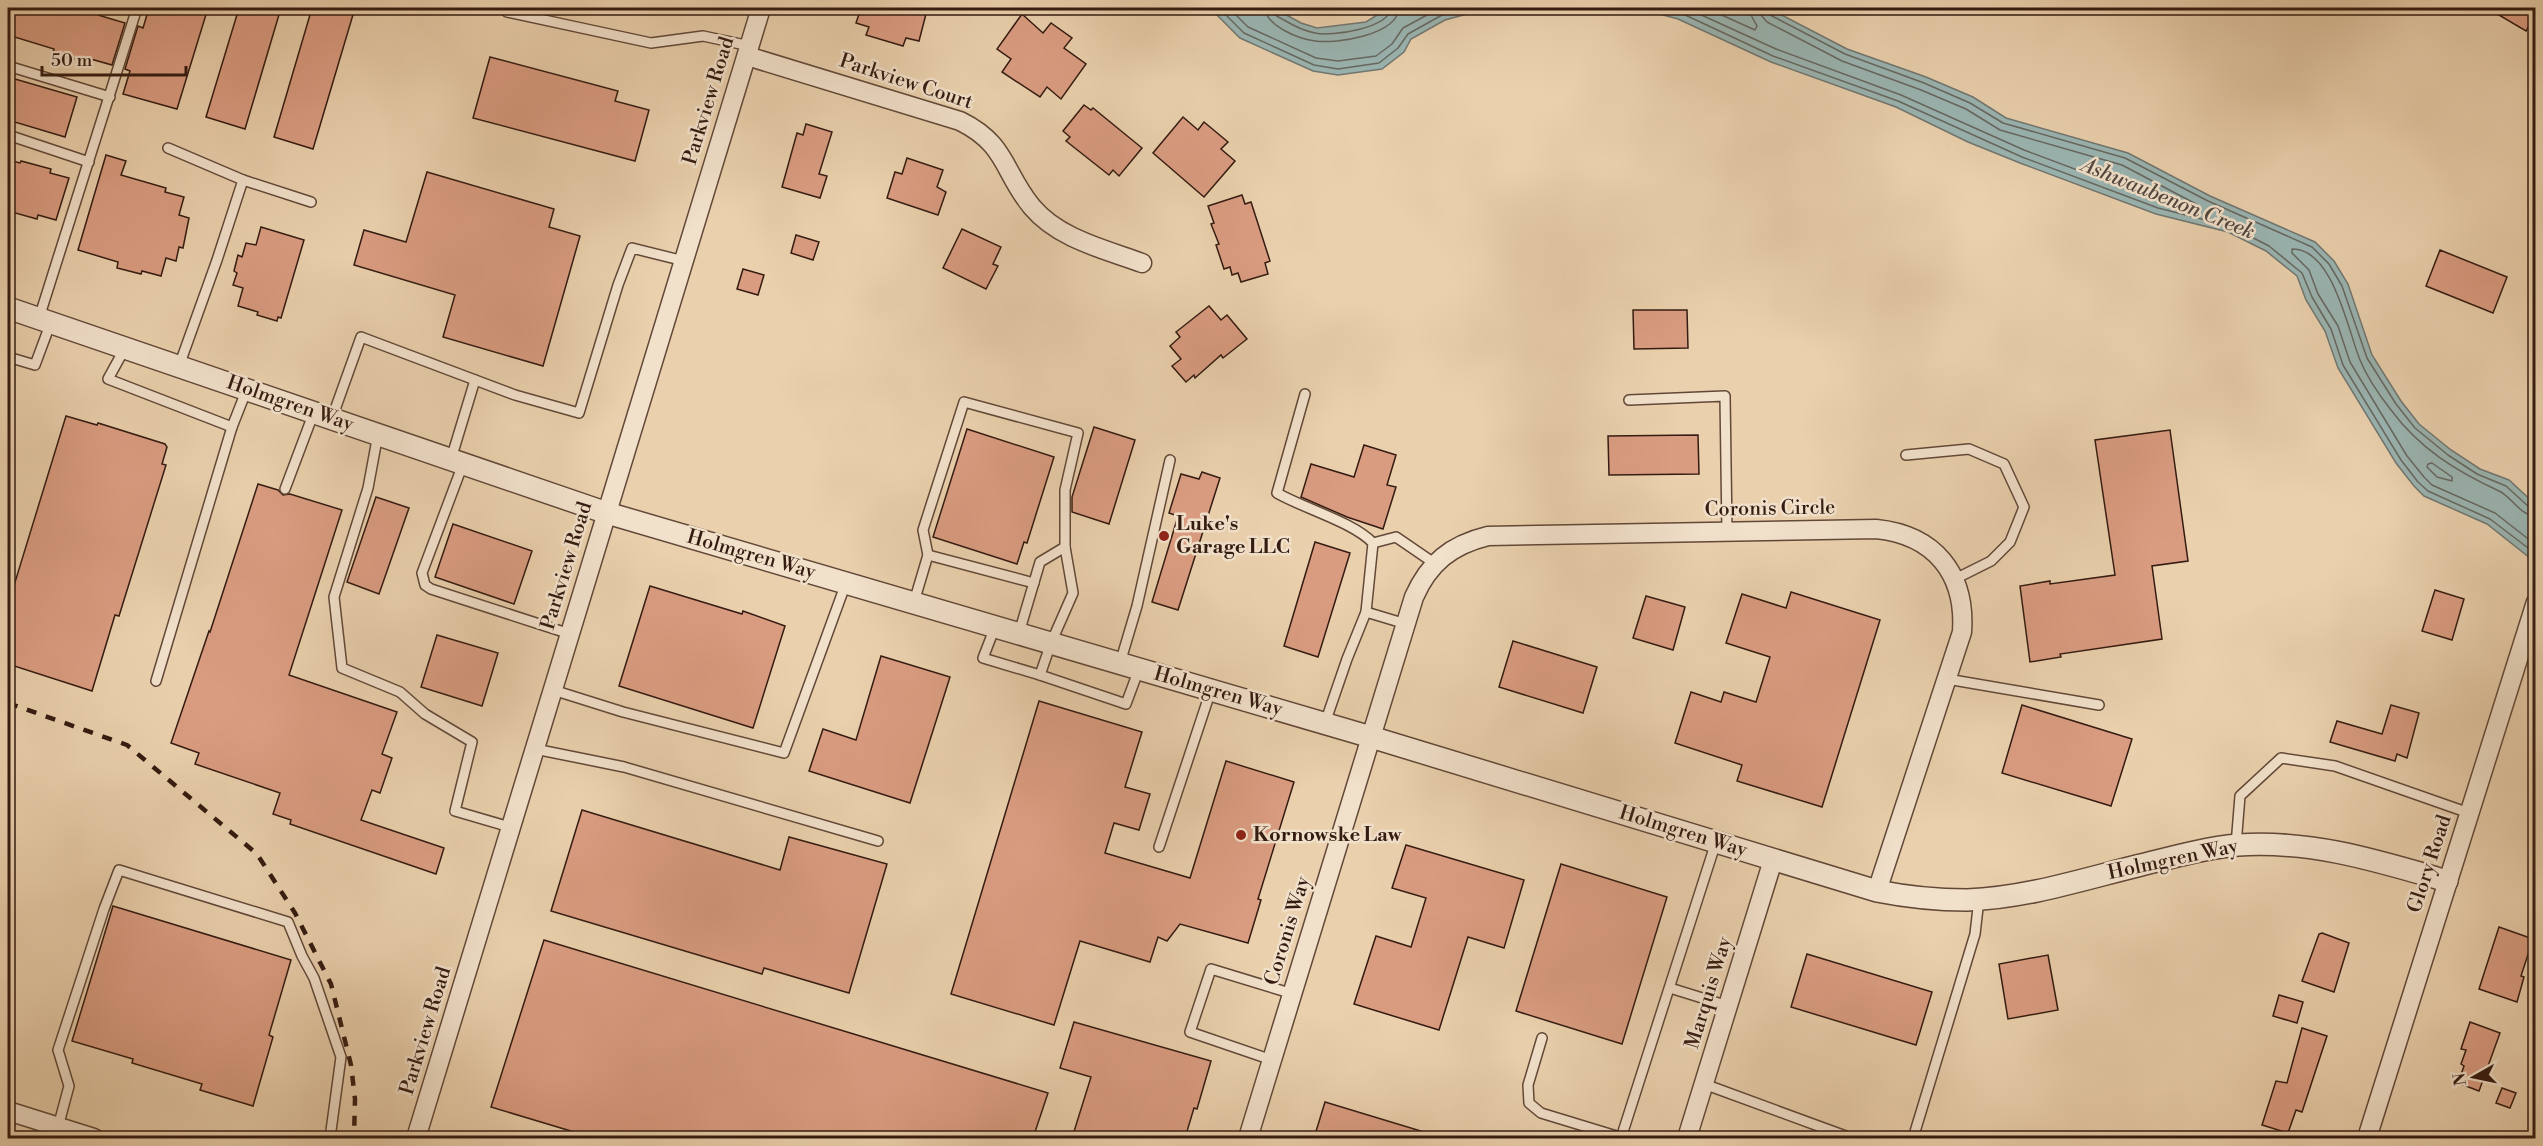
<svg xmlns="http://www.w3.org/2000/svg" width="2543" height="1146" viewBox="0 0 2543 1146" font-family="'Libre Bodoni',serif">
<style>
.water{fill:#9ab5b2;stroke:#717772;stroke-width:1.5}
.lines{fill:none;stroke-linecap:round;stroke-linejoin:round}
.shore{stroke:#676862;stroke-width:1.5}
.building{fill:#da9c81;stroke:#341b11;stroke-width:1.5}
.service-casing{stroke:#624838;stroke-width:12}
.minor-casing{stroke:#624838;stroke-width:21}
.tertiary-casing{stroke:#624838;stroke-width:24}
.service{stroke:#f1e0ca;stroke-width:9}
.minor{stroke:#f1e0ca;stroke-width:18}
.tertiary{stroke:#f1e0ca;stroke-width:21}
.rail{stroke:#341b11;stroke-width:4.5;stroke-dasharray:10 10;stroke-linecap:butt}
.poi-dot{fill:#8f2418;stroke:#f1e0ca;stroke-width:2}
.labels{text-anchor:middle;dominant-baseline:central;stroke-width:5;stroke-linejoin:round;paint-order:stroke}
.street-label{font-size:20px;fill:#341b11;stroke:#f1e0ca}
.poi-label{font-size:20px;font-weight:bold;fill:#341b11;stroke:#f1e0ca;text-anchor:start}
.water-label{font-size:21px;font-style:italic;fill:#534941;stroke:#f1e0ca}
</style>
<rect width="100%" height="100%" fill="#ead0ad"/>
<filter id="stains"><feTurbulence type="fractalNoise" baseFrequency=".00333" numOctaves="4"/><feColorMatrix values="0 0 0 0 .2 0 0 0 0 .09 0 0 0 0 .02 0 0 0 .5 -.17"/></filter>
<radialGradient id="worn" r=".72"><stop offset=".6" stop-color="#630" stop-opacity="0"/><stop offset="1" stop-color="#630" stop-opacity=".3"/></radialGradient>
<g class="water">
<polygon points="1210,8 1274,8 1301,23 1317,28 1366,22 1388,8 1489,8 1445,20 1411,39 1404,52 1382,69 1338,75 1313,71 1240,38"/>
<polygon points="1637,8 1768,8 1847,49 1926,77 1973,97 2006,118 2128,153 2210,196 2315,242 2334,261 2348,284 2372,355 2401,401 2419,424 2451,450 2480,469 2509,480 2535,504 2535,562 2487,524 2424,496 2414,486 2396,463 2338,368 2325,331 2306,300 2297,276 2266,251 2228,232 2156,214 2020,163 1968,142 1896,107 1771,62 1678,19"/>
</g>
<g class="lines">
<g class="shore">
<polyline points="1219,8 1244,33 1314,65 1338,69 1379,63 1398,48 1408,34 1442,15 1468,8"/>
<polyline points="1229,8 1248,27 1316,58 1338,61 1376,56 1392,44 1403,28 1440,8"/>
<path d="M1265,8C1266,26 1299,39 1315,41C1337,44 1397,35 1399,8"/>
<path d="M1272,8C1273,15 1278,17 1284,20C1294,26 1304,31 1315,33C1332,37 1389,28 1391,8"/>
<polyline points="1660,8 1681,13 1773,56 1898,101 2022,157 2158,208 2230,226 2269,246 2302,273 2312,297 2331,329 2343,365 2401,460 2418,482 2428,491 2490,519 2536,554"/>
<polyline points="1686,8 1776,49 1901,95 2024,150 2160,201 2194,209 2197,207 2196,204 2122,165 2000,130 1966,109 1921,90 1842,61 1767,22 1761,15 1759,8"/>
<polyline points="1706,8 1755,30 1757,26 1752,17 1750,8"/>
<polyline points="1767,8 1770,15 1845,54 1924,83 1970,103 2003,123 2125,158 2208,201 2312,247 2329,264 2342,286 2367,358 2396,404 2415,428 2448,455 2477,474 2506,486 2529,507 2536,508"/>
<polygon points="2432,463 2452,477 2452,481 2437,477 2427,467 2428,464"/>
<path d="M2536,516C2519,515 2512,497 2499,491C2456,471 2420,449 2391,410C2380,396 2367,377 2360,360C2348,331 2333,248 2292,249V253L2309,270L2318,294L2338,326L2350,362L2407,456L2424,477L2432,485L2495,513L2536,545"/>
</g>
</g>
<g class="building">
<polygon points="8,8 84,8 99,12 98,15 125,23 112,65 87,58 85,62 53,53 54,49 8,35"/>
<polygon points="149,8 208,8 177,109 123,94 130,71 125,69 138,26 143,28"/>
<polygon points="239,8 281,8 245,129 206,117"/>
<polygon points="312,8 355,8 313,149 274,137"/>
<polygon points="861,8 917,8 916,11 926,14 919,41 906,38 903,46 866,35 869,27 856,23"/>
<polygon points="2487,8 2535,8 2535,15 2526,31"/>
<polygon points="1022,14 1043,33 1051,23 1072,38 1064,48 1086,64 1061,99 1047,87 1040,97 1002,72 1011,59 997,49"/>
<polygon points="490,57 618,91 615,101 649,110 635,161 473,118"/>
<polygon points="8,77 77,97 65,137 8,120"/>
<polygon points="1084,105 1091,110 1093,108 1142,148 1119,176 1113,170 1109,175 1066,141 1070,137 1063,131"/>
<polygon points="1183,117 1198,130 1204,122 1228,142 1221,149 1235,161 1204,197 1153,153"/>
<polygon points="806,124 832,132 819,174 827,176 820,198 782,187 797,133 803,135"/>
<polygon points="106,155 126,161 121,175 166,188 165,192 184,197 179,215 189,218 183,248 179,247 176,261 166,258 161,276 142,271 141,274 117,268 118,262 78,250"/>
<polygon points="907,158 943,170 937,187 946,192 938,215 887,198 895,172 902,174"/>
<polygon points="8,160 20,163 21,161 51,169 50,173 69,178 56,220 38,215 37,219 8,211"/>
<polygon points="427,172 554,209 549,227 580,236 543,366 443,337 455,295 354,265 364,230 406,242"/>
<polygon points="1242,195 1245,204 1251,202 1270,261 1265,263 1268,274 1241,282 1238,273 1232,275 1230,267 1224,269 1216,245 1219,244 1211,224 1214,223 1208,206"/>
<polygon points="261,227 304,240 281,318 278,317 277,321 257,315 258,312 238,306 243,288 233,285 237,273 234,271 238,255 242,257 246,243 256,245"/>
<polygon points="962,229 1001,247 993,264 998,266 986,289 943,268"/>
<polygon points="796,235 819,242 813,260 791,253"/>
<polygon points="2440,250 2507,277 2493,313 2426,286"/>
<polygon points="743,269 764,275 758,295 737,289"/>
<polygon points="1209,306 1221,320 1227,315 1247,339 1223,358 1221,355 1195,378 1194,375 1186,382 1172,366 1181,359 1170,346 1180,337 1176,332"/>
<polygon points="1633,310 1687,310 1688,348 1634,349"/>
<polygon points="66,416 97,425 98,423 165,444 167,447 162,464 166,465 119,616 115,615 92,691 8,664 8,605"/>
<polygon points="1094,427 1135,440 1109,524 1072,512 1072,497"/>
<polygon points="967,429 1054,457 1027,543 1024,542 1017,564 933,537"/>
<polygon points="2170,430 2188,561 2152,566 2162,639 2060,654 2061,657 2030,662 2020,586 2050,581 2050,584 2115,575 2095,440"/>
<polygon points="1698,435 1699,474 1609,475 1608,436"/>
<polygon points="1364,445 1396,455 1387,485 1396,487 1383,529 1347,517 1301,497 1311,464 1354,477"/>
<polygon points="1202,472 1220,478 1178,610 1152,602 1178,516 1169,513 1181,474 1199,479"/>
<polygon points="258,484 278,490 283,495 290,494 342,510 289,675 397,712 382,754 392,758 380,793 372,790 361,820 444,848 436,874 290,824 291,820 273,814 280,793 195,764 199,753 171,743 209,631 210,632"/>
<polygon points="376,497 409,508 379,594 347,582"/>
<polygon points="453,524 532,551 514,604 435,577"/>
<polygon points="1315,542 1350,553 1318,657 1284,646"/>
<polygon points="650,586 742,614 743,611 785,626 753,728 619,686"/>
<polygon points="2435,590 2464,599 2452,640 2422,631"/>
<polygon points="1791,592 1880,620 1822,807 1737,781 1742,765 1675,743 1691,692 1721,702 1724,692 1756,702 1770,657 1726,643 1742,594 1786,608"/>
<polygon points="1646,596 1685,607 1673,650 1633,638"/>
<polygon points="437,635 498,653 482,706 421,687"/>
<polygon points="1513,641 1597,667 1583,713 1499,687"/>
<polygon points="881,656 950,677 910,803 809,771 823,729 856,740"/>
<polygon points="1039,701 1142,732 1125,787 1150,794 1139,830 1114,823 1105,853 1190,878 1226,761 1294,782 1258,899 1261,900 1248,943 1180,924 1167,941 1158,937 1150,962 1080,941 1054,1025 951,994"/>
<polygon points="2022,705 2132,739 2111,806 2002,773"/>
<polygon points="2391,705 2419,713 2407,758 2397,754 2395,761 2330,742 2337,721 2382,734"/>
<polygon points="582,810 780,870 789,837 887,864 849,993 764,968 762,974 551,911"/>
<polygon points="1406,845 1524,880 1504,948 1468,937 1439,1030 1354,1004 1376,936 1411,947 1426,898 1392,888"/>
<polygon points="1561,864 1667,897 1622,1044 1516,1011"/>
<polygon points="113,906 291,960 269,1035 273,1037 253,1106 200,1090 202,1084 132,1063 133,1059 72,1041"/>
<polygon points="2499,927 2533,939 2521,976 2524,977 2517,1002 2479,989"/>
<polygon points="2322,933 2349,943 2334,992 2302,981 2319,934"/>
<polygon points="544,940 1048,1093 1033,1138 594,1138 491,1107"/>
<polygon points="1807,954 1932,992 1916,1045 1791,1007"/>
<polygon points="2048,955 2058,1010 2008,1019 1999,964"/>
<polygon points="2279,995 2303,1002 2297,1023 2273,1016"/>
<polygon points="1074,1022 1211,1061 1197,1109 1194,1108 1185,1138 1072,1138 1091,1077 1060,1068"/>
<polygon points="2470,1022 2500,1033 2479,1091 2458,1083 2464,1066 2461,1064 2466,1050 2461,1049"/>
<polygon points="2302,1028 2327,1036 2302,1112 2296,1110 2288,1133 2262,1125 2276,1081 2287,1083"/>
<polygon points="2502,1088 2516,1093 2510,1108 2496,1103"/>
<polygon points="1325,1102 1434,1135 1433,1138 1314,1138"/>
</g>
<g class="lines">
<g class="service-casing">
<g id="service">
<polyline points="507,12 651,43 703,36 750,46"/>
<polyline points="8,66 110,97"/>
<polyline points="8,135 89,162"/>
<polyline points="168,148 243,180 217,260 179,366"/>
<polyline points="243,180 311,202"/>
<polyline points="39,318 137,8"/>
<polyline points="125,348 108,379 232,427 247,389"/>
<polyline points="8,357 35,365 51,322"/>
<path d="M1305,394L1277,493C1305,509 1353,522 1373,543L1366,612L1347,659L1325,723"/>
<polyline points="1629,400 1725,396 1727,532"/>
<polyline points="332,418 361,337 515,395 579,413 618,285 632,248 684,261"/>
<polyline points="378,434 368,488 334,597 342,668 400,692 425,714 472,742 455,811 513,828"/>
<polyline points="1906,455 1969,449 2004,464 2024,507 2010,542 1991,561 1955,579"/>
<polyline points="451,459 475,380"/>
<polyline points="463,464 422,573 425,585 431,589 570,634"/>
<polyline points="285,489 314,412"/>
<polyline points="1373,543 1396,537 1434,563"/>
<polyline points="928,555 923,530 964,402 1078,433 1065,490 1065,547"/>
<polyline points="914,602 928,555 1034,583"/>
<polyline points="1366,612 1406,624"/>
<polyline points="995,627 983,658 1040,675"/>
<polyline points="1019,633 1040,562 1065,547 1073,593 1051,643 1040,675 1126,704 1139,669"/>
<polyline points="1120,663 1137,606 1170,460"/>
<polyline points="1947,679 2099,705"/>
<polyline points="156,681 232,427"/>
<polyline points="553,690 623,712 784,753 846,583"/>
<polyline points="535,749 624,767 878,841"/>
<polyline points="2236,845 2240,796 2281,758 2335,766 2469,813"/>
<polyline points="1159,847 1211,690"/>
<polyline points="1670,988 1728,1006"/>
<polyline points="1542,1038 1528,1085 1529,1103 1541,1113 1623,1138"/>
<polyline points="1272,1060 1190,1032 1211,969 1293,994"/>
<polyline points="1704,1084 1851,1138"/>
<polyline points="58,1127 69,1086 58,1050 104,909 119,870 288,922 302,956 314,978 341,1057 330,1138"/>
<polyline points="1621,1138 1716,842"/>
<polyline points="1911,1138 1914,1135 1975,934 1979,899"/>
</g>
</g>
<g class="minor-casing">
<g id="minor">
<path d="M747,56L960,121C1007,144 1003,172 1032,207C1059,239 1104,249 1142,263"/>
<polyline points="8,1111 94,1138"/>
<polyline points="416,1138 761,8"/>
<path d="M1248,1138L1414,597C1429,563 1451,545 1488,536L1876,529C1935,535 1966,574 1962,632L1877,891"/>
<polyline points="1687,1138 1773,860"/>
<polyline points="2367,1138 2536,602"/>
</g>
</g>
<g class="tertiary-casing">
<path id="tertiary" d="M8,308L607,513L1371,737L1877,891C1907,897 1937,900 1967,900C2026,898 2084,879 2141,865C2173,857 2205,848 2238,845C2312,840 2378,861 2447,881"/>
</g>
<use href="#service" class="service"/>
<use href="#minor" class="minor"/>
<use href="#tertiary" class="tertiary"/>
<polyline class="rail" points="8,703 127,745 257,854 295,913 331,984 351,1065 355,1099 354,1138"/>
</g>
<g class="poi-dot">
<circle cx="1164" cy="536" r="6"/>
<circle cx="1241" cy="835" r="6"/>
</g>
<g class="labels">
<g class="street-label">
<text transform="translate(906 82) rotate(18)">Parkview Court</text>
<text transform="translate(709 101) rotate(-73)">Parkview Road</text>
<text transform="translate(290 404) rotate(19)">Holmgren Way</text>
<text transform="translate(1770 509) rotate(-1)">Coronis Circle</text>
<text transform="translate(751 555) rotate(16)">Holmgren Way</text>
<text transform="translate(567 566) rotate(-73)">Parkview Road</text>
<text transform="translate(1218 692) rotate(16)">Holmgren Way</text>
<text transform="translate(1683 832) rotate(17)">Holmgren Way</text>
<text transform="translate(2173 860) rotate(-12)">Holmgren Way</text>
<text transform="translate(2430 864) rotate(-72)">Glory Road</text>
<text transform="translate(1288 931) rotate(-73)">Coronis Way</text>
<text transform="translate(1709 993) rotate(-73)">Marquis Way</text>
<text transform="translate(426 1031) rotate(-73)">Parkview Road</text>
</g>
<g class="poi-label">
<text x="1176" y="524">Luke's<tspan x="1176" dy="23">Garage LLC</tspan></text>
<text x="1253" y="835">Kornowske Law</text>
</g>
<g class="water-label">
<text transform="translate(2168 199) rotate(22)">Ashwaubenon Creek</text>
</g>
</g>
<rect width="2543" height="1146" fill="none" stroke="#ead0ad" stroke-width="30"/>
<rect x="9" y="9" width="2525" height="1128" fill="none" stroke="#341b11" stroke-width="3"/>
<rect x="15" y="15" width="2513" height="1116" fill="none" stroke="#341b11" stroke-width="1.5"/>
<g transform="translate(2474 1077) rotate(261)" stroke="#f1e0ca" stroke-width="4.5" paint-order="stroke">
<path d="M0-4.5L10 22L0 15L-10 22Z" fill="#341b11"/>
<text y="-9" font-size="16" font-weight="bold" text-anchor="middle" fill="#341b11">N</text>
</g>
<path d="M42 66v9h144v-9" fill="none" stroke="#341b11" stroke-width="3"/>
<text x="51" y="66" font-size="18" fill="#341b11" stroke="#f1e0ca" stroke-width="4.5" paint-order="stroke">50 m</text>
<rect width="100%" height="100%" filter="url(#stains)"/>
<rect width="100%" height="100%" fill="url(#worn)"/>
</svg>
